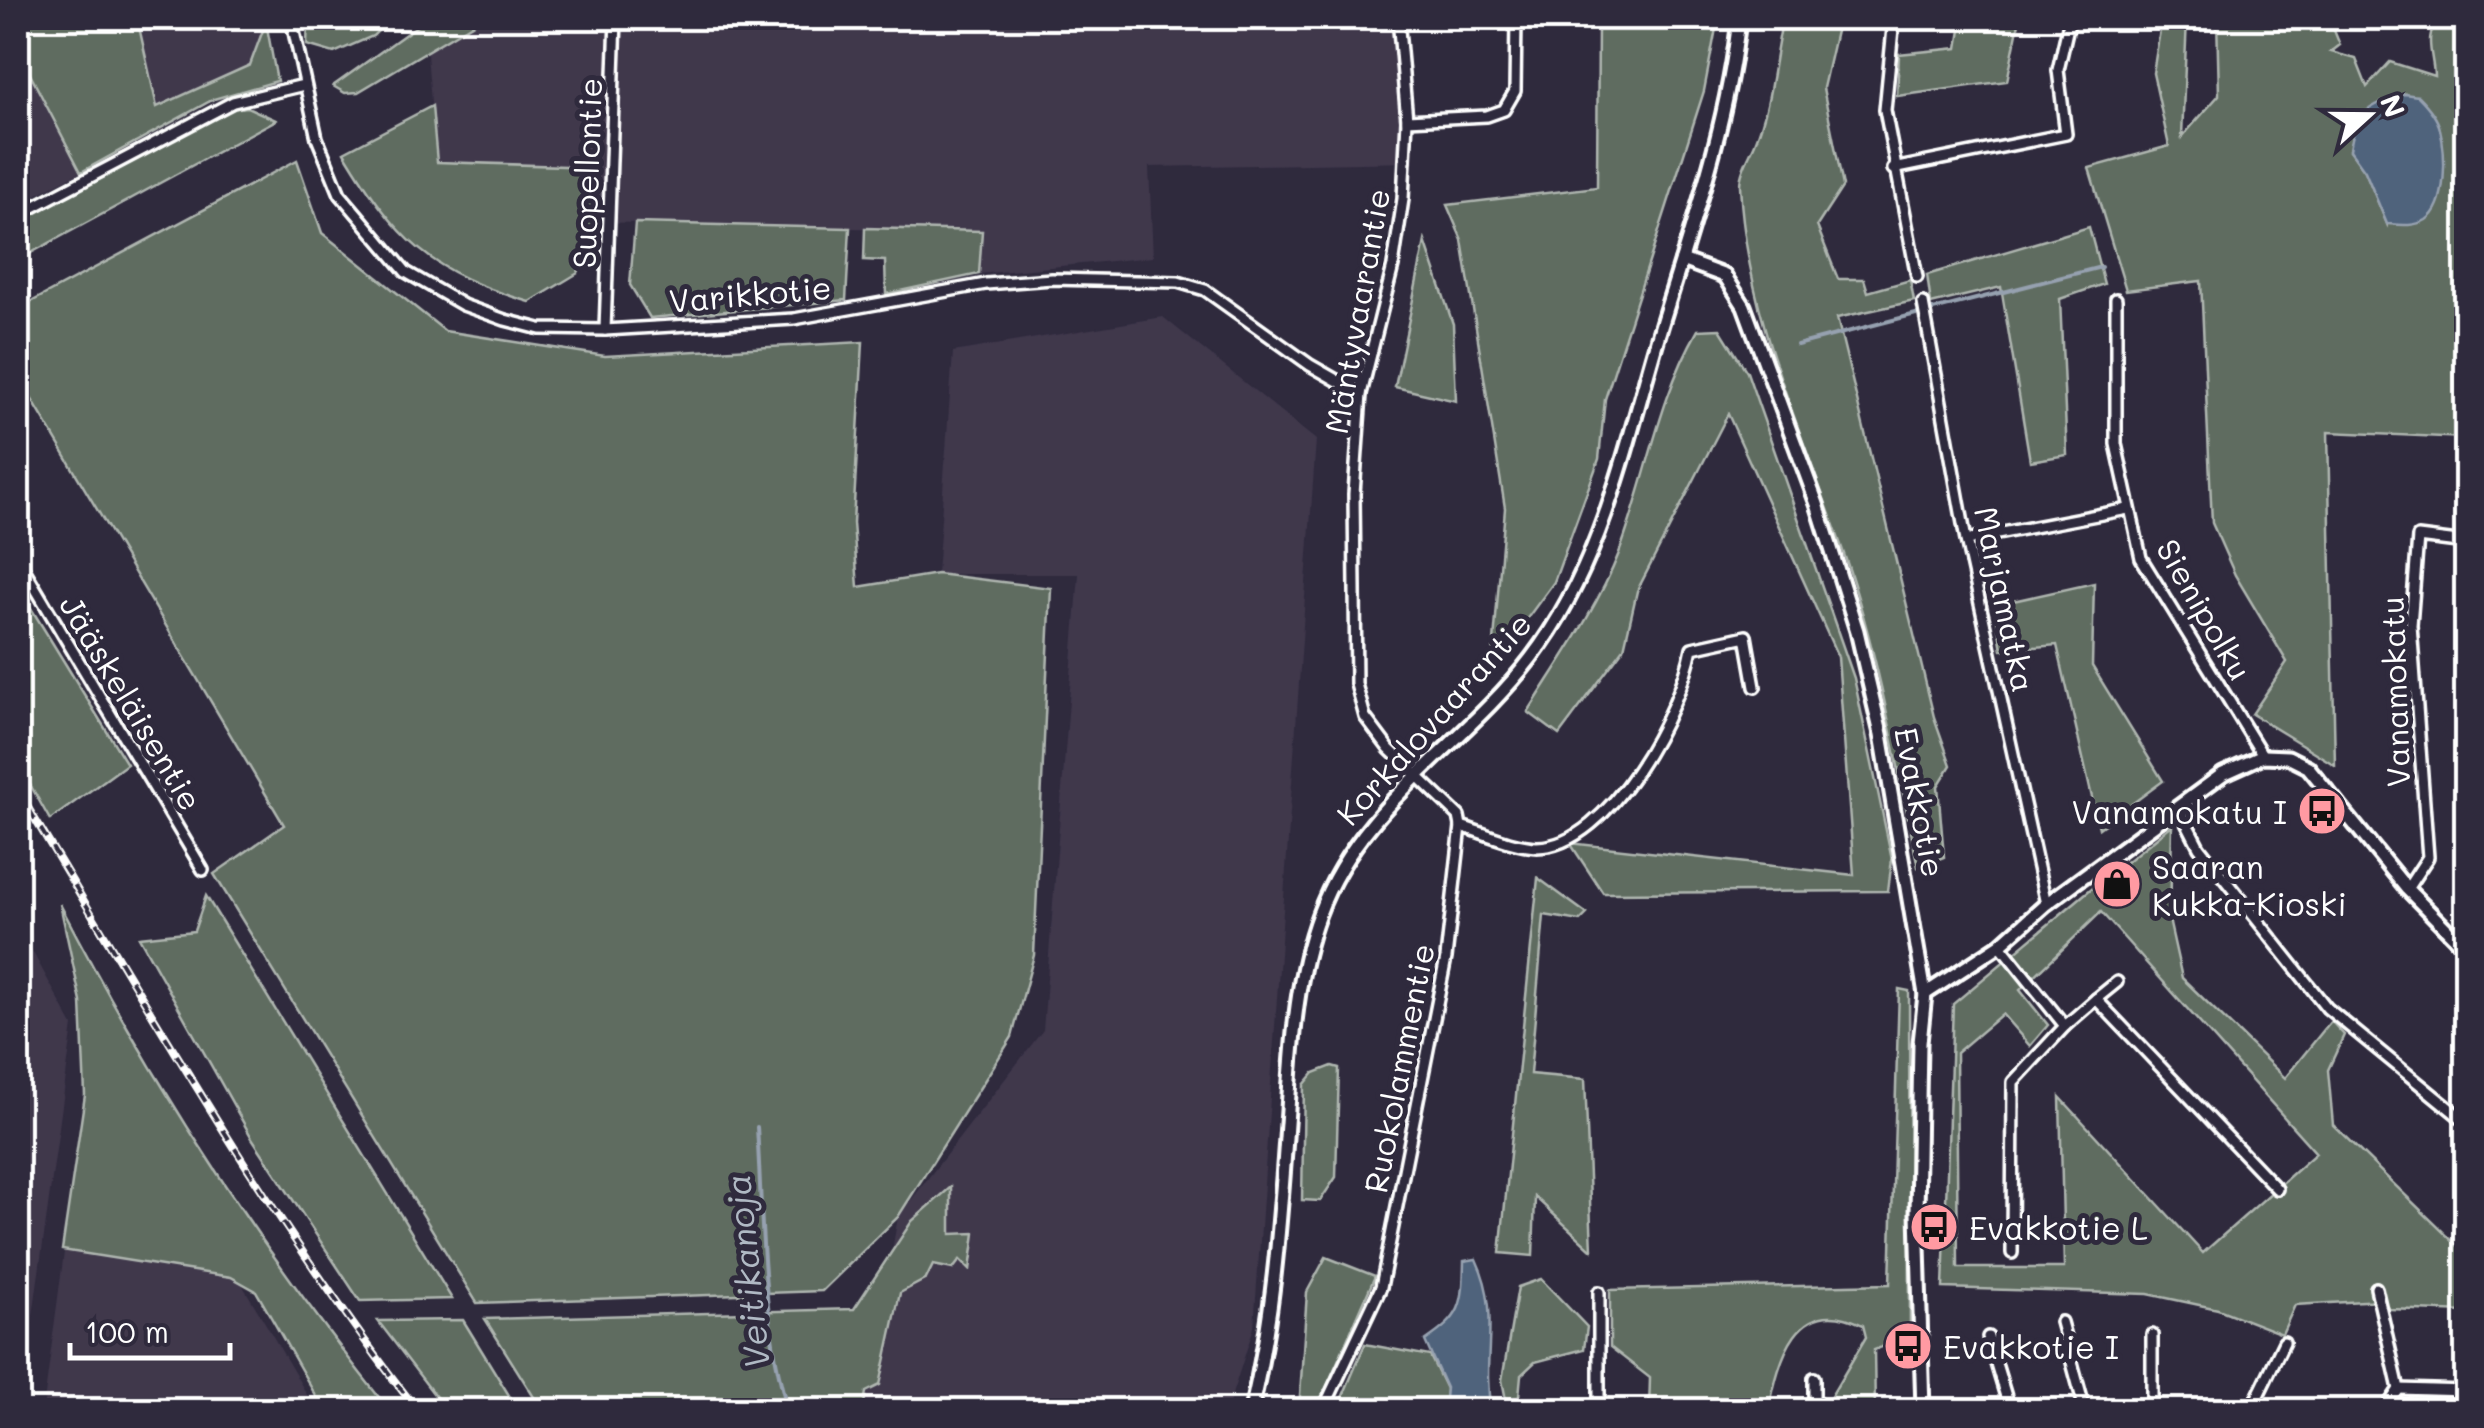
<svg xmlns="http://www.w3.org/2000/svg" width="2484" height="1428" viewBox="0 0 2484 1428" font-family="Mali,sans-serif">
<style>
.built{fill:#3f374c}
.green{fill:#5f6c61;stroke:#afb6b0;stroke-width:2.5;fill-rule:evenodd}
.water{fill:#50637b;stroke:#96a1b0;stroke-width:2.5}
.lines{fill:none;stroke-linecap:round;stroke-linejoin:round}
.stream{stroke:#96a1b0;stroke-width:4}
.minor-casing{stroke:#fff;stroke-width:16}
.tertiary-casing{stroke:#fff;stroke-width:19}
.minor{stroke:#2f2a3d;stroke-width:9}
.tertiary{stroke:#2f2a3d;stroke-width:11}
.rail-casing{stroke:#fff;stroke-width:8}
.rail{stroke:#2f2a3d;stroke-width:4;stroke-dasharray:11;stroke-linecap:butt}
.labels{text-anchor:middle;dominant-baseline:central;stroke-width:10;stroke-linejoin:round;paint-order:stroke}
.street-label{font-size:32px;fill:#fff;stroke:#2f2a3d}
.poi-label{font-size:32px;fill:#fff;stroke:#2f2a3d;text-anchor:start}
.water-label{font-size:35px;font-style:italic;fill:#b0b9c4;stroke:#2f2a3d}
</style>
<rect width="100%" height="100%" fill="#2f2a3d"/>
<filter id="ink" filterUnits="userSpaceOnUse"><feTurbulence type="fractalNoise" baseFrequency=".01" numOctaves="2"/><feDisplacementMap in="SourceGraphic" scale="20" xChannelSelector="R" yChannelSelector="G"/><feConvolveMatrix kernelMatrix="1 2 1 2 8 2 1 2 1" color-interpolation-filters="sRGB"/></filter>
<g filter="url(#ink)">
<g class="built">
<polygon points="137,18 265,18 266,22 250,65 156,107"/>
<polygon points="424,18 1405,18 1414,162 1149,167 1153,257 979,274 981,231 595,222 596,167 436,162"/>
<polygon points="18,51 81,172 18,204"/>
<polygon points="1163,317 1316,440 1254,1327 1227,1410 863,1410 898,1217 1043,1030 1079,574 937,574 953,352"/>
<polygon points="18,925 73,1026 20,1410 18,1410"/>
<polygon points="81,1017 264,1321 316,1410 43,1410 85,1095"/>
</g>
<g class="green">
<polygon points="18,18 137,18 157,107 250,65 266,22 277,81 214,99 81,172 18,51"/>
<polygon points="308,18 391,18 373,36 334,53 307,45"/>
<polygon points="428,18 482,18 358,92 345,93 333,86"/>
<polygon points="1598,18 1718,18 1704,91 1605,399 1599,459 1554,582 1492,666 1505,508 1462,240 1447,205 1597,187"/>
<path d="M1783,18H1839L1823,88L1843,186L1817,226L1838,279H1864L1868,292L1910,280L1914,301L1837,318L1934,717L1951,765L1938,786L1944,857L1918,867C1897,763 1879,657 1845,557C1803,434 1746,316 1740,185C1740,171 1750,155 1755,143C1772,102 1773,61 1783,18Z"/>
<polygon points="1963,18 2020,18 2007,81 1897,96 1899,54 1958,48"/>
<path d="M2162,18H2187L2182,137L2219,95L2217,18H2329L2340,45L2331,52L2356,59L2367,87L2390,62L2434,76C2433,53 2423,37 2439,18H2466V438L2328,432L2335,765L2252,714L2287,662L2235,575L2212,523L2201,281L2126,290L2089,168L2169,146L2153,73ZM2404,94L2387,224L2365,171L2350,150L2363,113Z"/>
<path d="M432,106L437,162L597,167L595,222L578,273L530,302C430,273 397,240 344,152Z"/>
<polygon points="247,107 276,120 18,260 18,222 221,110"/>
<polygon points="297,160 322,233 445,331 605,356 863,342 853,523 858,587 937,574 1051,588 1034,955 1012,1037 898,1217 822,1291 477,1303 214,874 284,825 18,376 18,309"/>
<polygon points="635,223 850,228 846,300 650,318 630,285"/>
<polygon points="2089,227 2104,284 2060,299 2067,455 2030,461 2001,287 1931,304 1927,275"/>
<polygon points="865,228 982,231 979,274 886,294 885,261 864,260"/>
<polygon points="1425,241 1453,324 1456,401 1395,387"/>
<path d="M1720,329L1747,372L1854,678L1892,859L1888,891L1603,893L1570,843L1854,875L1838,657L1728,414L1637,591L1624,648L1559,735L1528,712C1560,661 1597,609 1619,553C1647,479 1658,399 1698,330Z"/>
<polygon points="2094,583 2092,666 2163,781 2099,828 2057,645 2002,650 1995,605"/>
<polygon points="18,587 127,764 50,820 18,763"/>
<path d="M2172,825L2170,924L2182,978L2285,1078L2331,1021L2344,1035L2328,1070L2333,1125L2466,1254V1312L2390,1309L2381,1300L2295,1305L2282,1334L2218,1309L2148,1294L1943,1288L1953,1004L2092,888L2116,895L2131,883L2126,862ZM2101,912L2316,1153L2203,1253L2060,1097L2064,1268H1958L1956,1053L2002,1014L2030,1046L2048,1025L2020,990Z"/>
<polygon points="1538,878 1587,914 1580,921 1544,915 1530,1074 1585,1079 1592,1250 1535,1197 1533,1256 1500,1253"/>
<polygon points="206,896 452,1299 360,1301 252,1138 139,937 194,931"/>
<path d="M60,904C152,1083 264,1253 389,1410H324L256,1291L231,1277L62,1250L85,1095L81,1002Z"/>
<path d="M1899,989L1909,991L1910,1336L1874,1350L1875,1410H1823L1866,1337L1863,1325C1796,1291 1779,1360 1769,1410H1649L1650,1378L1610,1347V1290L1890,1284Z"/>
<polygon points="1332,1066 1339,1068 1336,1177 1320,1201 1302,1200 1304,1085 1314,1073"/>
<polygon points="951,1187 951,1234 975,1233 970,1270 960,1260 953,1269 933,1265 926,1279 900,1293 880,1385 866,1392 863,1410 542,1410 485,1319 854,1309 912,1221"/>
<polygon points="1326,1257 1375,1276 1317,1409 1299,1410 1307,1292"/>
<polygon points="1541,1279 1587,1327 1584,1349 1535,1362 1521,1375 1519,1396 1523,1410 1508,1410 1502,1380 1518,1287"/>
<polygon points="463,1320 518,1410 446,1410 378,1321"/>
<polygon points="1365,1344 1430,1356 1446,1389 1444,1410 1337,1410"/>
</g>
<g class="water">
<path d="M2404,94L2418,96C2427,105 2437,116 2440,129C2446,152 2448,206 2426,220C2414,227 2400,225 2387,224L2365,171L2350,150C2355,111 2369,106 2404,94Z"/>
<path d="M1476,1259C1502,1314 1481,1354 1491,1410H1444L1446,1388L1425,1341C1462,1316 1463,1307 1464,1261Z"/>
</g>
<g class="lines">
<g class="stream">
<polyline points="1933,310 2101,267"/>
<polyline points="1797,345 1916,314"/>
<path d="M757,1127C763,1221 761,1320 788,1410"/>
</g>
<g class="minor-casing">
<g id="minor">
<polyline points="291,18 317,138 340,194 406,272 463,305 505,320 540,329 605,330 794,319 986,284 1052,279 1178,282 1205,290 1310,365 1361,394"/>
<path d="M1398,18L1407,120L1403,199L1393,266L1361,394L1354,494L1356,684L1365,717L1389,749L1459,816L1461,826C1484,833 1512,846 1537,847C1610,847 1681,708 1692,648L1746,636L1755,687"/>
<polyline points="1894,18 1885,110 1917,277"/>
<polyline points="1407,120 1487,116 1504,110 1515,91 1516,18"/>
<polyline points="1893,169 2066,134 2058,70 2070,18"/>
<polyline points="18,215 233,102 304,85"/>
<polyline points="2116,299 2116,444 2141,558 2263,756"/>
<polyline points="1923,303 1966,540 2046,904"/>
<polyline points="605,330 616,18"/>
<polyline points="1966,540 2128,509"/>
<polyline points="18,559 203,870"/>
<polyline points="2179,808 2199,847 2327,1008 2466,1122"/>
<polyline points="2407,889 2428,857 2411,625 2418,537 2466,543"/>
<polyline points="2000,945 2065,1026 2096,999 2277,1189"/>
<polyline points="2096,999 2117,982"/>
<polyline points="2012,1253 2013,1082 2065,1026"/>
<polyline points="2376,1288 2399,1389 2385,1410"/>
<polyline points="1599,1292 1599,1410"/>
<polyline points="2061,1322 2085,1410"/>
<polyline points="2152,1335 2152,1410"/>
<polyline points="1988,1337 2010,1410"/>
<polyline points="2399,1389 2466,1391"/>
<polyline points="1323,1410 1381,1287 1446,958 1461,826"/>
<polyline points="1814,1410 1814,1378"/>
<polyline points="2251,1410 2284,1342"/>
</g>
</g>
<g class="tertiary-casing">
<g id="tertiary">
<polyline points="1682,260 1725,276 1744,306 1817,504 1857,631 1881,734 1925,994 1920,1043 1917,1213 1923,1410"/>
<polyline points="1925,994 2000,945 2046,904 2223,774 2263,756 2288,757 2308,767 2407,889 2466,949"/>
<path d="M1251,1410C1274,1315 1280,1221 1287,1124C1292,1054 1294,981 1319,914C1359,804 1463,747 1531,658C1604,563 1627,439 1661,327C1691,229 1729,119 1739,18"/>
</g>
</g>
<use href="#minor" class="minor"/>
<use href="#tertiary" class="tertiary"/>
<g class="rail-casing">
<path id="rail" d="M18,791C145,1001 266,1216 417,1410"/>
</g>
<use href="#rail" class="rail"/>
</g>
</g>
<defs>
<g id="bus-disc" transform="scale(2.5)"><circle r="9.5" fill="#ff9aa2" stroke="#2f2a3d"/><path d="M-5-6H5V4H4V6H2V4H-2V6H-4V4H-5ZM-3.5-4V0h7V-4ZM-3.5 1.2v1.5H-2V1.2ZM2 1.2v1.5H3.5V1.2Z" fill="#111"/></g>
<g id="shop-disc" transform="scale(2.5)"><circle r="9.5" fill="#ff9aa2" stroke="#2f2a3d"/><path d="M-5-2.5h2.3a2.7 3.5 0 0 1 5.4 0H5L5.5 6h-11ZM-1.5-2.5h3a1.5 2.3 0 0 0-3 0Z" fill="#111"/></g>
</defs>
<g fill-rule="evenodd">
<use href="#bus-disc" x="2322" y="811"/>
<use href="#shop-disc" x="2117" y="884"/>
<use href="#bus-disc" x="1934" y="1227"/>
<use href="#bus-disc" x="1908" y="1346"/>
</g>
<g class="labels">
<g class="street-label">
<text transform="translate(586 173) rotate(-88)">Suopellontie</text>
<text transform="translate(750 293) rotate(-5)">Varikkotie</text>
<text transform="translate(1356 311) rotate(-80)">Mäntyvaarantie</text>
<text transform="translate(2006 599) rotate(78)">Marjamatka</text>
<text transform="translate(2205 609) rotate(60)">Sienipolku</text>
<text transform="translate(2394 692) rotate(-92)">Vanamokatu</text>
<text transform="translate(132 702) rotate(59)">Jääskeläisentie</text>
<text transform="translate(1433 718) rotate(-48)">Korkalovaarantie</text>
<text transform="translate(1921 802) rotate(79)">Evakkotie</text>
<text transform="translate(1398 1068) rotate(-79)">Ruokolammentie</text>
</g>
<g class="poi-label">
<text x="2287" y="811" text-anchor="end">Vanamokatu I</text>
<text x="2152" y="866">Saaran<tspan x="2152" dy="37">Kukka-Kioski</tspan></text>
<text x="1969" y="1227">Evakkotie L</text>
<text x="1943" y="1346">Evakkotie I</text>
</g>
<g class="water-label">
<text transform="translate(746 1272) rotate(-96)">Veitikanoja</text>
</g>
</g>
<rect width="2484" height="1428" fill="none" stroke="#2f2a3d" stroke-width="60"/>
<rect x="30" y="30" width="2424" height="1368" fill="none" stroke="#fff" stroke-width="4" filter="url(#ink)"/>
<g transform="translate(2369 115) rotate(69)" stroke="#2f2a3d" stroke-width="8" paint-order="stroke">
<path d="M0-8L18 38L0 25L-18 38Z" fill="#ffffff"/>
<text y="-15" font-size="28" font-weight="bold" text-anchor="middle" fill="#ffffff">N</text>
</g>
<path d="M70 1343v15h160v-15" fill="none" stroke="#ffffff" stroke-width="5"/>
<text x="85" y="1343" font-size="30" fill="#ffffff" stroke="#2f2a3d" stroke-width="8" paint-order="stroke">100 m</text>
</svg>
